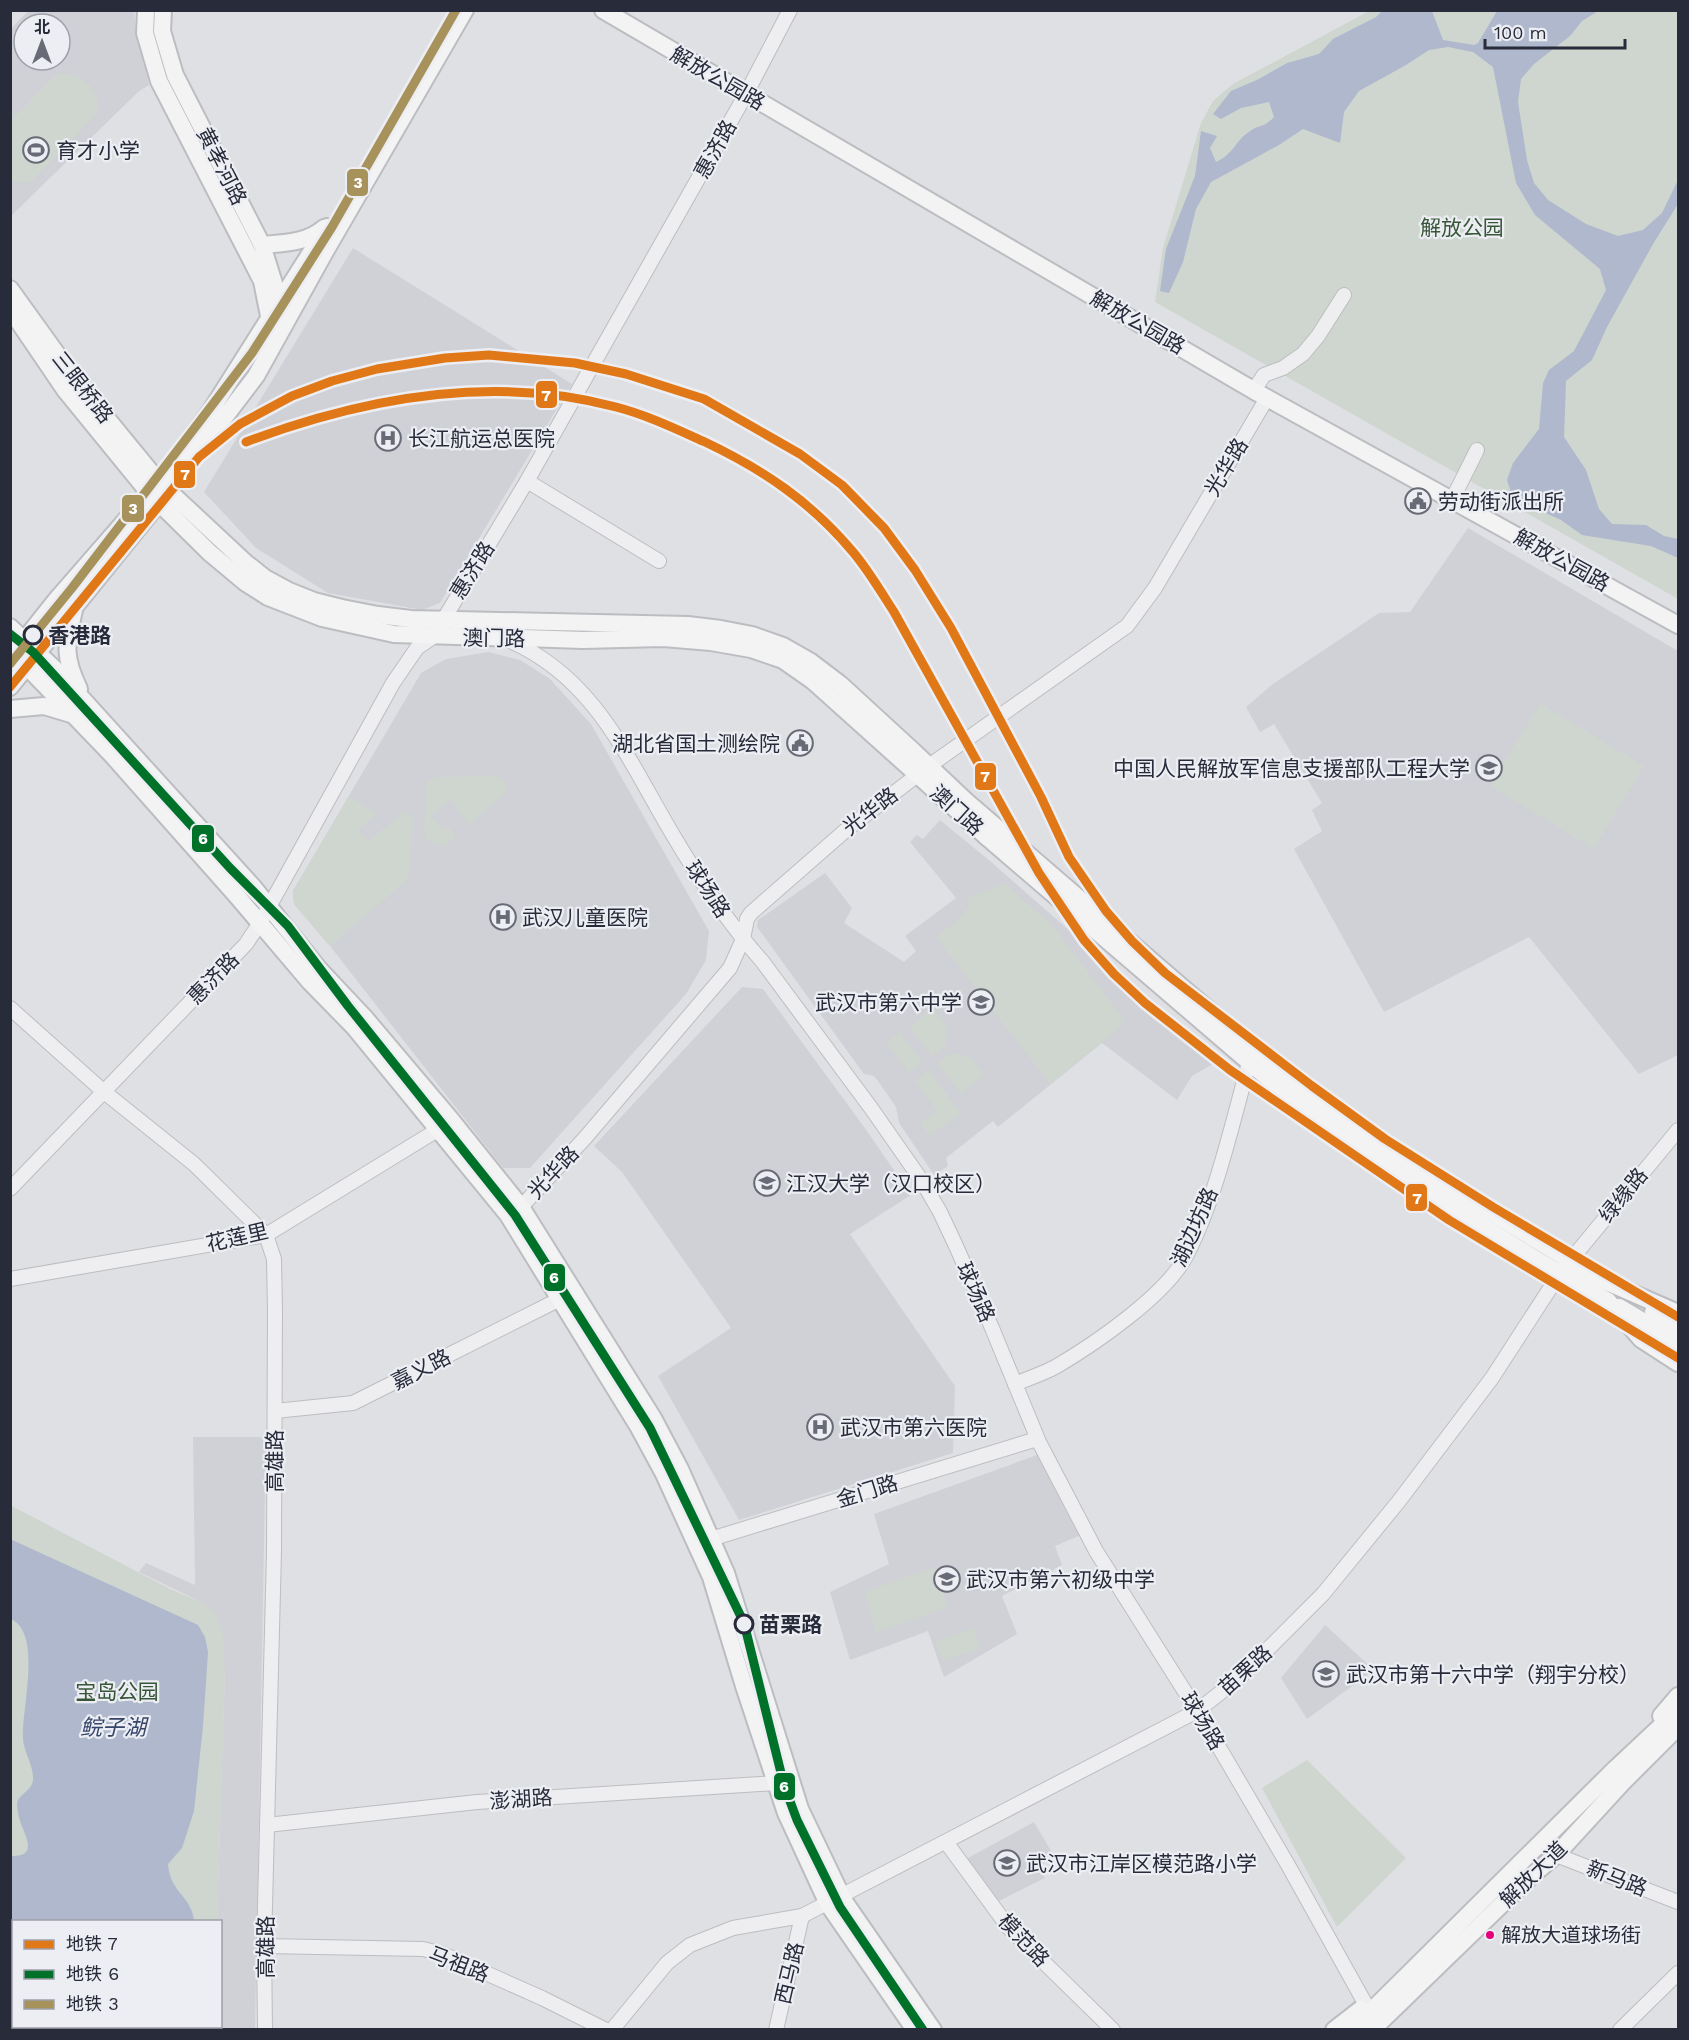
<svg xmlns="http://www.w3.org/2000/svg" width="1689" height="2040" viewBox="0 0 1689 2040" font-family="'Work Sans','Noto Sans SC',sans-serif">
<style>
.built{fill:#cfd1d7;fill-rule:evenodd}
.green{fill:#ced6cf}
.water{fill:#afb8cc}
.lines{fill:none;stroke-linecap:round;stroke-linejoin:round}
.minor-casing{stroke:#bcbdc0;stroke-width:16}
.major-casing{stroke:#bbbdc1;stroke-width:20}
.minor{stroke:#eeeef0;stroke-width:14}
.major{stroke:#f3f3f4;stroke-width:16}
.metro-1-casing{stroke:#eceef3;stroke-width:14}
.metro-2-casing{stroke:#eceef3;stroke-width:14}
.metro-3-casing{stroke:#eceef3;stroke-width:14}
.metro-1{stroke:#e17818;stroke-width:9}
.metro-2{stroke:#007128;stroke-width:9}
.metro-3{stroke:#a8925b;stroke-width:9}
.stop-dot{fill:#eceef3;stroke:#282b3a;stroke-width:3}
.bus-dot{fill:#e5007d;stroke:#eceef3;stroke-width:2}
.labels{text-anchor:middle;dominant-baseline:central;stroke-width:4.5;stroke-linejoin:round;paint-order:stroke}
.bus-label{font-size:20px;fill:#282b3a;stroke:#eceef3;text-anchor:start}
.street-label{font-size:21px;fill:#282b3a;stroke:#eceef3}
.poi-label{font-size:21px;fill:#282b3a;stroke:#eceef3;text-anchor:start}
.park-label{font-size:21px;fill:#375537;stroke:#eceef3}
.stop-label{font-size:21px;font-weight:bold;fill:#282b3a;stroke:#eceef3;text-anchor:start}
.water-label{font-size:22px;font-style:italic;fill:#36456a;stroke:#eceef3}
.line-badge{stroke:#eceef3;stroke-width:2}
.badge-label{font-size:16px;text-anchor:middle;font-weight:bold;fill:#fff}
</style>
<rect width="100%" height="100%" fill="#dfe0e3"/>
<g class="built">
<path d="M28,11H134L136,34L149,85L138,92L11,216V29ZM24,24H60V60H24Z"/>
<polygon points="353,248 572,384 440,603 422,610 328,593 256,548 204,492"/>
<polygon points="1468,528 1678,651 1678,1055 1639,1074 1529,937 1384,1012 1294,849 1322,831 1312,810 1322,803 1274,724 1260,732 1246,707 1273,684 1379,613 1410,612"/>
<polygon points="488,652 520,660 550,679 591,724 709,931 706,960 686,994 530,1168 503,1168 330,946 294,904 293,891 421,673 446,659"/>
<polygon points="940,820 990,861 1218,1061 1192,1076 1177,1100 1102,1043 998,1127 993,1121 946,1158 948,1166 934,1175 899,1123 896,1107 878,1081 874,1076 864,1074 757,927 758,920 825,873 852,908 844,923 904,962 916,951 905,936 956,898 910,842 917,835 923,839"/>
<polygon points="742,987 763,989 867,1131 911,1195 850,1234 955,1386 953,1453 739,1520 658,1376 731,1328 622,1172 594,1146"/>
<polygon points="193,1437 266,1437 255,2029 213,2029 213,2027 220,2026 220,1922 217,1921 225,1670 201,1602 139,1572 146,1563 195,1585"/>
<polygon points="1037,1455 1079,1536 1055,1546 1062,1565 1002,1596 1017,1634 944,1677 928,1631 850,1660 830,1592 889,1564 874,1514"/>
<polygon points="1325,1625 1374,1670 1307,1719 1281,1678"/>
<polygon points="1034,1822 1054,1856 1039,1867 1045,1878 997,1902 966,1859"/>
</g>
<g class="green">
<polygon points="1369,11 1678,11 1678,599 1155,302 1163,248 1201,123 1213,101 1233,84"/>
<path d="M67,73C88,79 102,92 96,115L30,183L16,182L11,180V121L56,74Z"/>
<polygon points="1540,703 1644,766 1594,849 1490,786"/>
<polygon points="496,776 506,781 507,792 469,825 450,800 431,816 444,830 449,828 456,837 443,847 427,840 424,834 426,787 429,780 437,777"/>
<polygon points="349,796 377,814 358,830 368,841 404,812 411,815 413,819 410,871 407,880 330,946 294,904 293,891"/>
<polygon points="1004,883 1053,926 1125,1021 1116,1031 1050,1084 936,937 956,922 969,906 967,898"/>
<polygon points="933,1008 947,1027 946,1046 932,1056 909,1027"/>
<polygon points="900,1032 923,1062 909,1073 886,1042"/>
<polygon points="951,1053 970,1056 985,1075 961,1094 938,1064"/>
<polygon points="929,1070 961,1113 930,1136 920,1123 937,1111 915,1081"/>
<polygon points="10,1505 172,1590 201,1602 216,1614 223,1633 225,1670 217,1921 14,1922 14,2026 213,2026 213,2029 11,2029"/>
<polygon points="935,1567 948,1607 876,1633 864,1592"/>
<polygon points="974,1628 980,1649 942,1661 935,1641"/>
<polygon points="1307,1760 1406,1858 1337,1927 1262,1788"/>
</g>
<g class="water">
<path d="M1383,10L1432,11L1443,40L1474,45L1478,43L1497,11H1598L1582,21L1570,36L1534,64L1521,79L1518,102L1527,160L1534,183L1548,200L1586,224L1618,236L1643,230L1662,213L1678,180V204L1653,244L1607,327L1592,360L1566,381L1564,437L1586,470L1599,509L1612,524L1646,525L1664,536L1678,539V558L1651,546L1582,535L1561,520L1532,507L1511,492L1507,480L1513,463L1539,429L1543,383L1549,370L1574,351L1606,290L1600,269L1535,215L1516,183L1493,67L1473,52L1448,47L1429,50L1406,65L1359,91L1344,112L1340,143L1303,129L1279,145L1211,182L1196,209L1183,262L1169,293L1160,291L1166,249L1195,176L1201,131L1217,136L1210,148L1216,162C1235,153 1235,141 1249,132C1259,124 1263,129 1274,117L1269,102L1241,108L1221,119L1213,114L1231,91L1259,79L1287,63L1319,54L1333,39L1376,17Z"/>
<path d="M10,1539L198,1625L205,1637L208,1652L203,1726L194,1811L182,1848L168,1864C170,1893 192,1896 194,1921L14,1922V2026H201V2029H11V1856C39,1857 25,1836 20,1821C18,1815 17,1808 17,1802C21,1793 32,1790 33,1780C34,1766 24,1753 23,1739C21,1710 43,1634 11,1619Z"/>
</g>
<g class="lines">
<g class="minor-casing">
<g id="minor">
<polyline points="1254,390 1264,375 1283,368 1303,354 1318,336 1344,295"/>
<polyline points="527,481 659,561"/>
<polyline points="1452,500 1477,450"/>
<path d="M508,640C593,676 626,755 670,830C697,876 727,922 762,961L871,1108L922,1181L940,1212L956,1246L992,1328L1039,1442L1096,1551L1206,1725L1288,1865L1366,2005"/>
<polyline points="10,1008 103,1091 194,1164 266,1235 274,1259 275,1311 274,1551 264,1946 265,2030"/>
<polyline points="10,1189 246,944 260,923 393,683 417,648 433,637 527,481 746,94 790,10"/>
<polyline points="513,1212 521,1207 585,1138 730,968 743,939 747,919 751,913 846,830 929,766 1127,626 1155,588 1267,398"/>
<polyline points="10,1279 266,1235 439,1129"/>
<path d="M1015,1384C1029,1378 1045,1373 1057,1366C1096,1343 1164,1296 1185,1258C1215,1202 1232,1124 1249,1063"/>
<polyline points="275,1411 353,1403 560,1299"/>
<polyline points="701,1542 1037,1439"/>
<polyline points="267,1825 477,1802 776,1783"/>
<polyline points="946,1842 1009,1928 1113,2030"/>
<polyline points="1556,1855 1678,1902"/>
<polyline points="264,1946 423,1949 443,1954 542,1998 606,2030"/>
<polyline points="612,2030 667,1963 690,1945 733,1928 802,1916 1197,1711 1239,1678 1323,1594 1399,1501 1492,1378 1560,1273 1678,1130"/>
<polyline points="776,2030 802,1916"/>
<polyline points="1620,2030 1678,1973"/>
</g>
</g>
<g class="major-casing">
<g id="major">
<polyline points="146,10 145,33 159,81 262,281 269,316"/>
<polyline points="163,10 162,31 175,75 262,245 281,306"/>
<polyline points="603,10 1258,393 1678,625"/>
<path d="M262,245C284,243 307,243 324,228"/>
<polyline points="10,289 77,382 159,482 246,563 265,578 289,591 314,601 342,608 378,615 411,619 688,625 721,629 752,635 783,646 811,662 840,684 913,751 966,801 1248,1044 1326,1108 1374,1142 1602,1280 1678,1313"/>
<polyline points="10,309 65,390 149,493 210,553 246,583 268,597 322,618 394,634 583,640 663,638 711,642 751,649 783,660 813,681 989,839 1298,1104 1369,1155 1539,1261 1608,1301 1641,1339 1678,1363"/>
<path d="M74,610C66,646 63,655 79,689"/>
<polyline points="10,627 57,671 254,888 318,968 365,1018 452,1121 521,1207 653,1418 680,1469 726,1573 800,1809 844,1901 933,2030"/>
<polyline points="18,648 57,599 159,482 210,412 327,227"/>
<polyline points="10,649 112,755 236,895 310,982 354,1027 508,1215 638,1426 664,1474 711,1577 744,1686 786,1813 828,1904 915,2030"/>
<polyline points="10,687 169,490 256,376 326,250 465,10"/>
<polyline points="10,709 44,706 71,714"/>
<polyline points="1619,1307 1678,1342"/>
<polyline points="1653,1312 1678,1326"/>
<polyline points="1661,1716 1678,1696"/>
<polyline points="1334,2030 1361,2009"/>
<polyline points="1352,2030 1615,1769 1678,1710"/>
<polyline points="1372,2030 1528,1879 1556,1855 1622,1783 1678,1727"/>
</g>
</g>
<use href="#minor" class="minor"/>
<use href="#major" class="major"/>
<g class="metro-1-casing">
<g id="metro-1">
<path d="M246,442C363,398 493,374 616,407C647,415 676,429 705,442C764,470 811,502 853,552C869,571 881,592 894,612L1039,873L1084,940L1114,974L1145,1003L1230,1070L1449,1220L1678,1358"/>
<polyline points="10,687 199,457 240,424 292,396 332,381 377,369 445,358 489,355 575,363 626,374 704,399 800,454 842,485 884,528 915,570 951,628 1041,797 1069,857 1106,911 1132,941 1165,973 1312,1086 1385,1139 1493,1207 1678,1317"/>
</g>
</g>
<g class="metro-2-casing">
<polyline id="metro-2" points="10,634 33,652 230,868 288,926 348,1006 515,1215 650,1428 744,1623 784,1785 797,1820 840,1907 923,2030"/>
</g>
<g class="metro-3-casing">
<polyline id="metro-3" points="10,664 72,588 252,353 332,227 456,10"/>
</g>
<use href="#metro-1" class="metro-1"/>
<use href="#metro-2" class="metro-2"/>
<use href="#metro-3" class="metro-3"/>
</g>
<defs>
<g id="stadium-ring" transform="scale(1.35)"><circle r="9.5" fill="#eceef3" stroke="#686a75" stroke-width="1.5"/><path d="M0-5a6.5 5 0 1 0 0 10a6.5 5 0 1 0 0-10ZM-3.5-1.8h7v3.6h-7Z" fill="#686a75"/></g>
<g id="hospital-ring" transform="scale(1.35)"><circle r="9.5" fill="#eceef3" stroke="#686a75" stroke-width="1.5"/><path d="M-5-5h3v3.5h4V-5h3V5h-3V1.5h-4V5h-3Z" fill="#686a75"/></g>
<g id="civic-ring" transform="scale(1.35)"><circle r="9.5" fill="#eceef3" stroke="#686a75" stroke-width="1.5"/><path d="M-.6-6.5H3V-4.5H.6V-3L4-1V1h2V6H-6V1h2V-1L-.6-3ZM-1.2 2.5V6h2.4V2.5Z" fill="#686a75"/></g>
<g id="university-ring" transform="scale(1.35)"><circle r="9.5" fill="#eceef3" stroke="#686a75" stroke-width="1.5"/><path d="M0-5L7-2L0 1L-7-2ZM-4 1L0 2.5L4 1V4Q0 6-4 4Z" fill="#686a75"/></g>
<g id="school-ring" transform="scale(1.35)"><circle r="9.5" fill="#eceef3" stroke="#686a75" stroke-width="1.5"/><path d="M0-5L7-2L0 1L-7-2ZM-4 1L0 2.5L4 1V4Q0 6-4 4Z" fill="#686a75"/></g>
</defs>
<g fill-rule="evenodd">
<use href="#stadium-ring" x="36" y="150"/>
<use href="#hospital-ring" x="388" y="438"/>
<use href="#civic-ring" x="1418" y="501"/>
<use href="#civic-ring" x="800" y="743"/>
<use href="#university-ring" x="1489" y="768"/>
<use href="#hospital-ring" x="503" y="917"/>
<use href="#school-ring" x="981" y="1002"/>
<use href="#university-ring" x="767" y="1183"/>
<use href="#hospital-ring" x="820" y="1427"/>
<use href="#school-ring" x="947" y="1579"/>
<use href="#school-ring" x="1326" y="1674"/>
<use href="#school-ring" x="1007" y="1863"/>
</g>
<g class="stop-dot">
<circle cx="33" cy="635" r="9"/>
<circle cx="744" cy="1624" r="9"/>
</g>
<circle class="bus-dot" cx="1490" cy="1935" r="5"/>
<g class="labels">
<g class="bus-label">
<text x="1501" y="1935">解放大道球场街</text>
</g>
<g class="street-label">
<text transform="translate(718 78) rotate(30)">解放公园路</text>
<text transform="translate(715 149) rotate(-61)">惠济路</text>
<text transform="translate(222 166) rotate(63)">黄孝河路</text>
<text transform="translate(1138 322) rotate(30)">解放公园路</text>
<text transform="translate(83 387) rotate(52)">三眼桥路</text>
<text transform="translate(1226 467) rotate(-59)">光华路</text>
<text transform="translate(1562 560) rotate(29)">解放公园路</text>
<text transform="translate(472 570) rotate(-58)">惠济路</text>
<text transform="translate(494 638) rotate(1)">澳门路</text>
<text transform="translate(957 810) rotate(42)">澳门路</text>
<text transform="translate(870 811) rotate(-38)">光华路</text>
<text transform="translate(708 889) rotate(57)">球场路</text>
<text transform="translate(213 978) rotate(-46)">惠济路</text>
<text transform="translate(553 1172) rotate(-47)">光华路</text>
<text transform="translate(1623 1195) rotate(-51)">绿缘路</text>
<text transform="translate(1194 1227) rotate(-66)">湖边坊路</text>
<text transform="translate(237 1237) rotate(-13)">花莲里</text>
<text transform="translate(976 1292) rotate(66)">球场路</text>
<text transform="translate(421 1369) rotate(-27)">嘉义路</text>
<text transform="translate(274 1461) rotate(-90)">高雄路</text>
<text transform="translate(867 1491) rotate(-17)">金门路</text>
<text transform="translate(1245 1670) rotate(-42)">苗栗路</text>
<text transform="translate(1203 1721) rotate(59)">球场路</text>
<text transform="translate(521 1799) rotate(-4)">澎湖路</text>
<text transform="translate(1533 1874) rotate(-44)">解放大道</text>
<text transform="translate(1617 1878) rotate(21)">新马路</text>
<text transform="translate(1024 1940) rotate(47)">模范路</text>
<text transform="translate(265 1947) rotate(-90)">高雄路</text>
<text transform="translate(459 1964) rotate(21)">马祖路</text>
<text transform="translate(789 1973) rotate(-77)">西马路</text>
</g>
<g class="poi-label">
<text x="56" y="150">育才小学</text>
<text x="408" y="438">长江航运总医院</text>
<text x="1438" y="501">劳动街派出所</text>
<text x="780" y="743" text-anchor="end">湖北省国土测绘院</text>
<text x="1470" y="768" text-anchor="end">中国人民解放军信息支援部队工程大学</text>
<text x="522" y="917">武汉儿童医院</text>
<text x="962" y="1002" text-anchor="end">武汉市第六中学</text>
<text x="786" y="1183">江汉大学（汉口校区）</text>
<text x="840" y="1427">武汉市第六医院</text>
<text x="966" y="1579">武汉市第六初级中学</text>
<text x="1346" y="1674">武汉市第十六中学（翔宇分校）</text>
<text x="1026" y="1863">武汉市江岸区模范路小学</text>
</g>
<g class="park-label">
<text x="1462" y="227">解放公园</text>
<text x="117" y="1691">宝岛公园</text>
</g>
<g class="stop-label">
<text x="48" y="635">香港路</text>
<text x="759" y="1624">苗栗路</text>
</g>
<g class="water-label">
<text x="113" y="1727">鲩子湖</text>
</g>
</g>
<g class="line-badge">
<rect x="346" y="168" width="23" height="29" rx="6" fill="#a8925b"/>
<rect x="535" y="380" width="23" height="29" rx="6" fill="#e17818"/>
<rect x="173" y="460" width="23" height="29" rx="6" fill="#e17818"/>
<rect x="121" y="494" width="24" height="29" rx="6" fill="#a8925b"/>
<rect x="974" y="762" width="23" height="29" rx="6" fill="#e17818"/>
<rect x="191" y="824" width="24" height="29" rx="6" fill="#007128"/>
<rect x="1405" y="1183" width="23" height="29" rx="6" fill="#e17818"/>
<rect x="543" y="1263" width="23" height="29" rx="6" fill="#007128"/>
<rect x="773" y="1772" width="23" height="29" rx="6" fill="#007128"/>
</g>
<g class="badge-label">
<text x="358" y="188">3</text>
<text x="546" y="401">7</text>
<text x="185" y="480">7</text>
<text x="133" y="514">3</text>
<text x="985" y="782">7</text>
<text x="203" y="844">6</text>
<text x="1417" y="1204">7</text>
<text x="554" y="1283">6</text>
<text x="784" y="1792">6</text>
</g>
<rect width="1689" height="2040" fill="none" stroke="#282b3a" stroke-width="24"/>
<rect x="12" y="1920" width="210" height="108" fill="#eceef3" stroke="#9ea0a9" stroke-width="1.5"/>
<rect x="24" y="1940" width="30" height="9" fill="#e17818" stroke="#9ea0a9" stroke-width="1.5"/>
<text x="66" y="1950" font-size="18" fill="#282b3a">地铁 7</text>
<rect x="24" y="1970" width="30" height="9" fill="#007128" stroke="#9ea0a9" stroke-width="1.5"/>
<text x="66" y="1980" font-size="18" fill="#282b3a">地铁 6</text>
<rect x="24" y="2000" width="30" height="9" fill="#a8925b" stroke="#9ea0a9" stroke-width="1.5"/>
<text x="66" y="2010" font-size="18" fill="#282b3a">地铁 3</text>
<g transform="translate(42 42)"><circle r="28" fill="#eceef3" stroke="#9ea0a9" stroke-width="1.5"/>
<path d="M0-4.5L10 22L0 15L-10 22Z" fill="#686a75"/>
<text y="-9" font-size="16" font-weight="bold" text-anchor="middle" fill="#282b3a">北</text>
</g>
<path d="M1485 39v9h140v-9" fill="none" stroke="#282b3a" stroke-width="3"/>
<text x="1494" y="39" font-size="18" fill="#282b3a" stroke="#eceef3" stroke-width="4.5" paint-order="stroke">100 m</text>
</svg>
